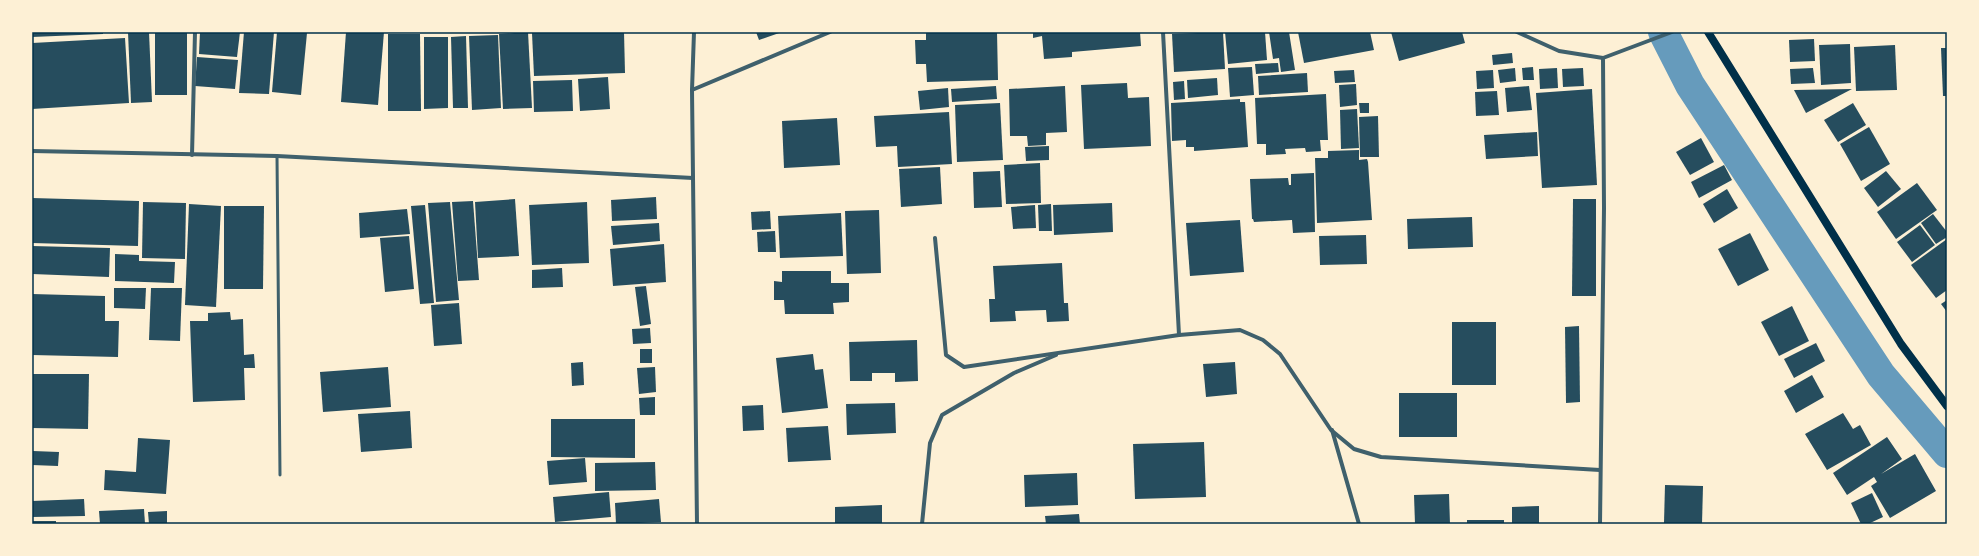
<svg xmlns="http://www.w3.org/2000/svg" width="1979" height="556" viewBox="0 0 1979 556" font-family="'Exo 2',sans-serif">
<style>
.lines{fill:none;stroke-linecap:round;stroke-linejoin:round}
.canal{stroke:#669bbc;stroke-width:30}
.building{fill:#264d5e}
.service{stroke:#3f606c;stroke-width:3}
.minor{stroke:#3f606c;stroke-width:4}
.secondary{stroke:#003049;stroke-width:8}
.neatline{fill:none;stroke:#003049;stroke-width:1.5}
</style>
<rect width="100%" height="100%" fill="#fdf0d5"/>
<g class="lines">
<polyline class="canal" points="1663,32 1690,85 1881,375 1947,453"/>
</g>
<g class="building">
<polygon points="32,32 103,32 103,34 32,37"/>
<polygon points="128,32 149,32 152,102 131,103"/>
<rect x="155" y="32" width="32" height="63"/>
<polygon points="200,32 240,32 237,57 199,54"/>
<polygon points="244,32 274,32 269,94 239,93"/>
<polygon points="277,32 307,33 301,95 272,92"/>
<polygon points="346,32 384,32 378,105 341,102"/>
<polygon points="528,32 532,108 503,109 499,34"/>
<polygon points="624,32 625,73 534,76 532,33"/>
<polygon points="756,32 782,32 759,40"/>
<polygon points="926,32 997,32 998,80 927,82 926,64 916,64 915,40 926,40"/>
<polygon points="1033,32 1140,32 1141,46 1072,52 1072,57 1044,59 1042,36 1033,38"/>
<polygon points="1223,32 1225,69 1174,72 1172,34"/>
<polygon points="1225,32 1265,32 1267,60 1228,64"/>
<polygon points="1269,32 1289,32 1295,70 1281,72 1279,58 1273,59"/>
<polygon points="1298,32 1370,32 1374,50 1304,63"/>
<polygon points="1391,32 1462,32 1465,43 1399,61"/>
<polygon points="388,34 420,34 421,111 388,111"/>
<polygon points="498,35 501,108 472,110 469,36"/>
<polygon points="466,36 468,108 453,108 451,37"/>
<polygon points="424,37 448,37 448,108 424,109"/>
<polygon points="125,38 129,103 32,109 32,43"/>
<polygon points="1814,39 1815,61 1790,62 1789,40"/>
<polygon points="1850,44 1851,83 1821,85 1819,45"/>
<polygon points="1895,45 1897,90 1856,91 1854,47"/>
<polygon points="1941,48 1947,48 1947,96 1943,96"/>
<polygon points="1512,53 1513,63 1493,65 1492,55"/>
<polygon points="197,57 238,60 235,89 195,86"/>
<polygon points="1278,63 1279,72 1256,74 1255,64"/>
<polygon points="1252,67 1254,95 1230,97 1228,68"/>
<polygon points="1533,67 1534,80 1523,80 1522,68"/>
<polygon points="1515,68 1516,81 1500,83 1498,70"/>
<polygon points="1557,68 1558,88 1540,89 1539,69"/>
<polygon points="1583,68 1584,86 1563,87 1562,69"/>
<polygon points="1813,68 1815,83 1791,84 1790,69"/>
<polygon points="1354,70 1355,82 1335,83 1334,71"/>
<polygon points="1493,70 1494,88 1477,89 1476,71"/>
<polygon points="1307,73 1308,92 1259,95 1258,76"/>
<polygon points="608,77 610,109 580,111 578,79"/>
<polygon points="1217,78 1218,95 1188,98 1187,80"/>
<polygon points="572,80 573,111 534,112 533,81"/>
<polygon points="1184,81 1185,99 1174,100 1173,82"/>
<polygon points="1127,83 1128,98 1149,97 1151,146 1084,149 1081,85"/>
<polygon points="1356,84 1357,105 1340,107 1339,85"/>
<polygon points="996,86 997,99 952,102 951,89"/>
<polygon points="1065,86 1067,132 1046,133 1046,145 1028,146 1027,136 1010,136 1009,89"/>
<polygon points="1529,86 1532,110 1507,112 1505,88"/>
<polygon points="948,88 949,107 920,110 918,91"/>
<polygon points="1592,89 1597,185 1542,188 1536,93"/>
<polygon points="1852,89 1806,113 1794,90"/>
<polygon points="1497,91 1499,115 1476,116 1475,92"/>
<polygon points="1326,94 1328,140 1320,140 1321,151 1306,152 1305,148 1285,149 1286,154 1266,155 1266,144 1257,144 1255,98"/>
<polygon points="1240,99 1240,102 1245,102 1248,147 1194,151 1194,147 1186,147 1186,140 1172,141 1171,103"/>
<polygon points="1000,103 1003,160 957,162 955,105"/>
<polygon points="1359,103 1369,103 1369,113 1360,113"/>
<polygon points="1853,103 1866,125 1838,142 1824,120"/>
<polygon points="1357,109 1359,148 1341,149 1340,110"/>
<polygon points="949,112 952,164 898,167 897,146 876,147 874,116"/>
<polygon points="1378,116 1379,157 1360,157 1359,117"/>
<polygon points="837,118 840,165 784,168 782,121"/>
<polygon points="1869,127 1890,164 1861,181 1840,144"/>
<polygon points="1537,132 1538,156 1486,159 1484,135"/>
<polygon points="1701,138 1714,162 1690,175 1676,152"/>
<polygon points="1049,146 1049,160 1026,161 1025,147"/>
<polygon points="1359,150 1359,160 1367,159 1368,162 1372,220 1317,223 1315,158 1328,158 1328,151"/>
<polygon points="1040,163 1041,203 1006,204 1004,165"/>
<polygon points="1724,165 1732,180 1699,198 1691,182"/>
<polygon points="940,167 942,204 901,207 899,169"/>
<polygon points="1000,171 1002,207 974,208 973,172"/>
<polygon points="1886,171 1901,189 1878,207 1864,188"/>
<polygon points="1314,173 1315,232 1293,233 1292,220 1254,222 1253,219 1252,219 1250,179 1288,178 1289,185 1291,185 1291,174"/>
<polygon points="1917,183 1937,210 1896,239 1877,212"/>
<polygon points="1727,189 1738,208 1714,223 1703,204"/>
<polygon points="656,197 657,219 612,221 611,200"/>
<polygon points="32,198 139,201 138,246 32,243"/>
<polygon points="515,199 519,256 478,258 475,202"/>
<polygon points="1573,199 1596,199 1596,296 1572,296"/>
<polygon points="473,201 479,280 458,281 452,202"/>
<polygon points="143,202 186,203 185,259 142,258"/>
<polygon points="450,202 459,300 436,302 428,203"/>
<polygon points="587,202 589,263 532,265 529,205"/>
<polygon points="1112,203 1113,232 1054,235 1053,205"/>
<polygon points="189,204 221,206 216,307 185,305"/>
<polygon points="1051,204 1052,231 1039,231 1038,205"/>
<polygon points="425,205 434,303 420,304 411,206"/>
<polygon points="1035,205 1036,228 1013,229 1011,207"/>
<polygon points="224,206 264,206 263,289 224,289"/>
<polygon points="407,209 410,234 360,238 359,213"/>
<polygon points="879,210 881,273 847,274 845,211"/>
<polygon points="770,211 771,229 752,230 751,212"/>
<polygon points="841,213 843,256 780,258 778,216"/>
<polygon points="1933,214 1947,232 1947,237 1936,244 1921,223"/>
<polygon points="1472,217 1473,247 1408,249 1407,219"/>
<polygon points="1240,220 1244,272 1190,276 1186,223"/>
<polygon points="659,223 660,241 613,245 611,226"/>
<polygon points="1920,225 1935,245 1912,262 1897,242"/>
<polygon points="775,231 776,252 758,252 757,232"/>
<polygon points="1750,233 1769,270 1738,286 1718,249"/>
<polygon points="1366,235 1367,264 1320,265 1319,236"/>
<polygon points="409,236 414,289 385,292 380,238"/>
<polygon points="1947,239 1947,290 1936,298 1911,265"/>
<polygon points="664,244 666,282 613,286 610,249"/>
<polygon points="32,246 110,248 109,277 32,274"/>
<polygon points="115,254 139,255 139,261 175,262 174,283 115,281"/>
<polygon points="1062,263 1064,303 1068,303 1069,321 1047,322 1046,310 1015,311 1016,321 990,322 989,299 995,299 993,266"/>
<polygon points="562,268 563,287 532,288 532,270"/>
<polygon points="782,271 831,271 831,283 849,283 849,302 833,303 834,314 785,314 784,300 774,300 774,281 782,282"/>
<polygon points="646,286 651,324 640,326 635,287"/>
<polygon points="114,288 146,288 145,309 114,308"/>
<polygon points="151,288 182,288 180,341 149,340"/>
<polygon points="32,294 105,296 105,321 119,321 118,357 32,355"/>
<polygon points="1947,300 1947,312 1941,304"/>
<polygon points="459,303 462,344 434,346 431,305"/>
<polygon points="1792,306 1809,341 1779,356 1761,322"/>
<polygon points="230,312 231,320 243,319 244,355 254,354 255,368 244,368 245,400 193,402 190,321 208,321 208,313"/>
<rect x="1452" y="322" width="44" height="63"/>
<polygon points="1579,326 1580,402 1566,403 1565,327"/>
<polygon points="650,328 651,343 633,344 632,329"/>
<polygon points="917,340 918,381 895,382 895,373 872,373 872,381 850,381 849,342"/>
<polygon points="1816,343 1825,361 1794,378 1784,359"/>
<rect x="640" y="349" width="12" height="14"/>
<polygon points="813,354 815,370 823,369 828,408 782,413 776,358"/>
<polygon points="583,362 584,385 572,386 571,363"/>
<polygon points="1235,362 1237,394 1206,397 1203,364"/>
<polygon points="388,367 391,407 323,412 320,372"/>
<polygon points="655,367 656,392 639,394 637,368"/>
<polygon points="32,374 89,374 88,429 32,428"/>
<polygon points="1812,375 1824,397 1796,413 1784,391"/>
<rect x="1399" y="393" width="58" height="44"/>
<polygon points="655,397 655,415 640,415 639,398"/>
<polygon points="895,403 896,433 847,435 846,404"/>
<polygon points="763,405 764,430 743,431 742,406"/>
<polygon points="410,411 412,448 361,452 358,414"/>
<polygon points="1843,413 1853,429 1860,425 1871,445 1827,470 1805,434"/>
<polygon points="551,419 635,419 635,458 551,457"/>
<polygon points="828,426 831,460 788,462 786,428"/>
<polygon points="1887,437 1902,459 1881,474 1915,454 1936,491 1890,518 1871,486 1877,482 1874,477 1847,495 1833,473"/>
<polygon points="138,438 170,440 166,494 104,490 105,470 136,472"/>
<polygon points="1204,442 1206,497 1135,499 1133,444"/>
<polygon points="33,451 59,452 58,466 32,465"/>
<polygon points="585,458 587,482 549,485 547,461"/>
<polygon points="655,462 656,490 595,491 595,463"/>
<polygon points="1077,473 1078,505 1025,507 1024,475"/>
<polygon points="1665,485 1703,486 1702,524 1664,523"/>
<polygon points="609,492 611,517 555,522 553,497"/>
<polygon points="1872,493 1883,517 1868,524 1861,524 1851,503"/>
<polygon points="1449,494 1450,524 1415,524 1414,495"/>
<polygon points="84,499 85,516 32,517 32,501"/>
<polygon points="659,499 661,522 616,524 615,503"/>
<polygon points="882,505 882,524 835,524 835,507"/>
<polygon points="1539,506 1539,524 1512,524 1512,507"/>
<polygon points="144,509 145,524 100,524 99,511"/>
<polygon points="167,511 167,524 149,524 148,512"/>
<polygon points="1079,514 1080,524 1046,524 1045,516"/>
<rect x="1467" y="520" width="37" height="4"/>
<rect x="32" y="521" width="24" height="3"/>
</g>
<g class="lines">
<polyline class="service" points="277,156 280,475"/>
<g class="minor">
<polyline points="694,32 692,90 697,524"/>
<polyline points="1163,32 1179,335"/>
<polyline points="1517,32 1559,51 1603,58"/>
<polyline points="692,90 830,32"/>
<polyline points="32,151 277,156 693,178"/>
<polyline points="192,155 195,32"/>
<polyline points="935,238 946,355 964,367 1179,335 1240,330 1263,340 1280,354 1331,430 1354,449 1381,457 1600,470"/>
<polyline points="1332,430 1359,524"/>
<polyline points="922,524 930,443 942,415 1014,373 1056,355"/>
<polyline points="1600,524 1604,208 1603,58 1672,32"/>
</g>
<polyline class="secondary" points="1708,32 1901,344 1947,406"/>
</g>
<rect width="1979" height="556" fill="none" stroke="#fdf0d5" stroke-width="66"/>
<rect x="33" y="33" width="1913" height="490" class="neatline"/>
</svg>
